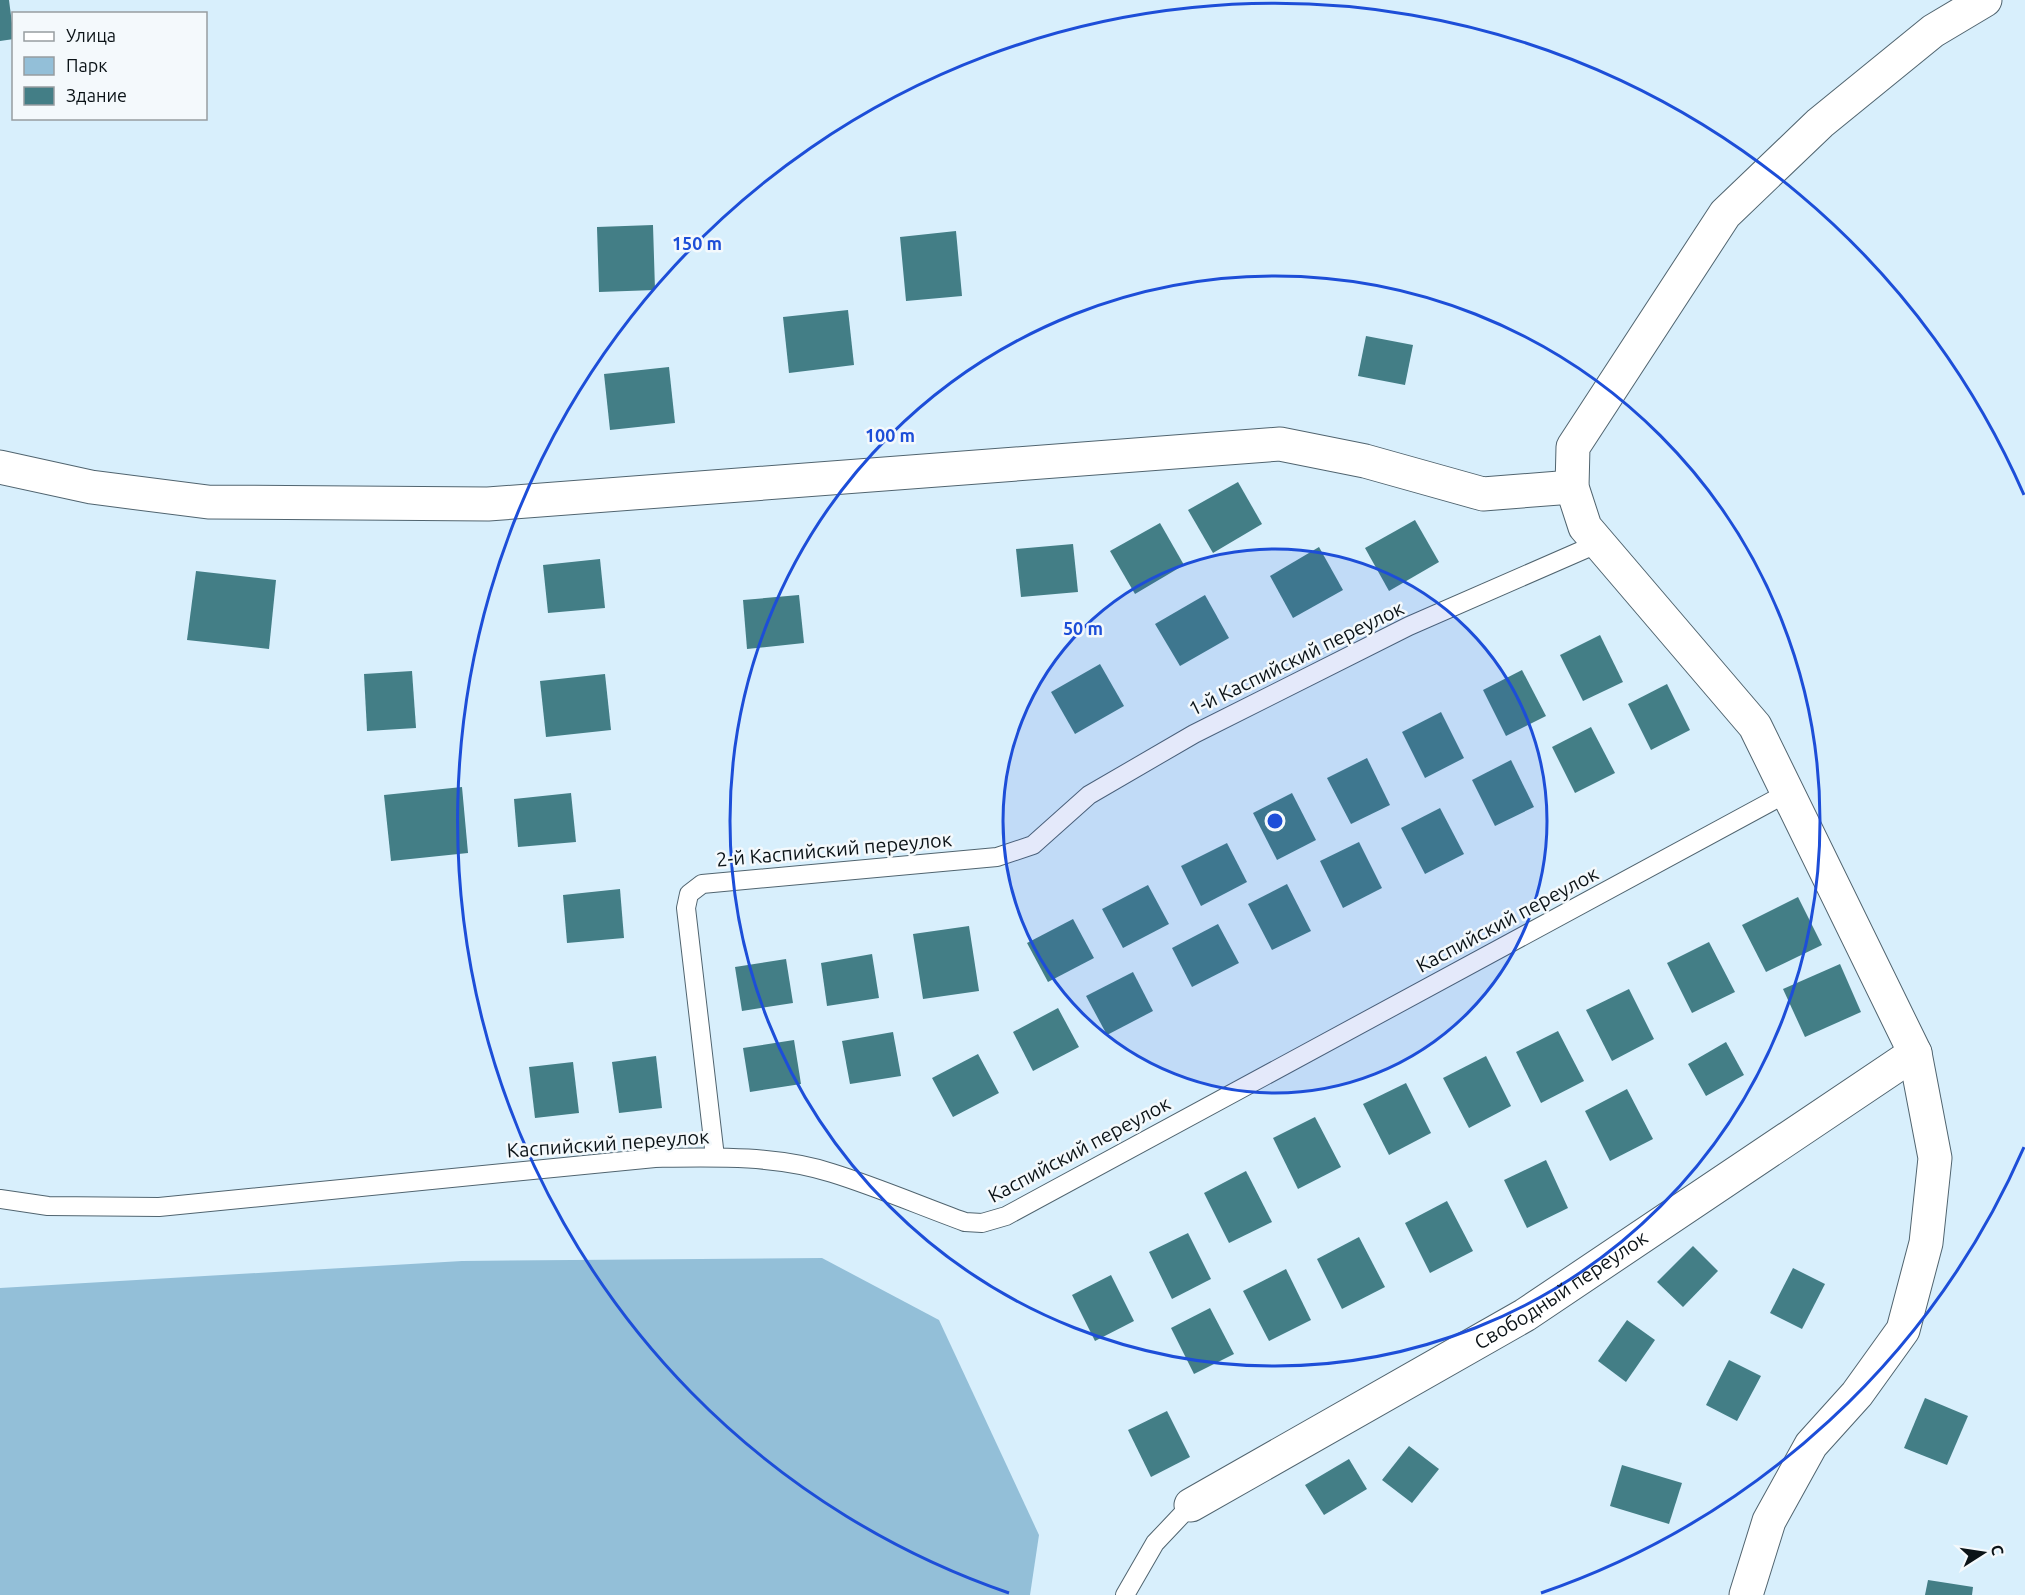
<svg xmlns="http://www.w3.org/2000/svg" width="2025" height="1595" viewBox="0 0 2025 1595" font-family="Ubuntu,sans-serif">
<style>
.green{fill:#93bfd8}
.building{fill:#437e86}
.lines{fill:none;stroke-linecap:round;stroke-linejoin:round}
.service-casing{stroke:#50646f;stroke-width:20}
.minor-casing{stroke:#50646f;stroke-width:35}
.service{stroke:#fff;stroke-width:18}
.minor{stroke:#fff;stroke-width:33}
.ring{fill:none;stroke:#1d4ed8;stroke-width:3}
.labels{text-anchor:middle;dominant-baseline:central;stroke-width:5;stroke-linejoin:round;paint-order:stroke}
.street-label{font-size:20px;fill:#0b1317;stroke:#f4f9fc}
.centre{fill:#1d4ed8;stroke:#f4f9fc;stroke-width:3}
.ring-label{font-size:18px;text-anchor:middle;font-weight:bold;fill:#1d4ed8;stroke:#f4f9fc;stroke-width:5;stroke-linejoin:round;paint-order:stroke}
</style>
<rect width="100%" height="100%" fill="#d8effc"/>
<polygon class="green" points="822,1258 939,1320 1039,1535 1030,1595 0,1595 0,1288 462,1261"/>
<g class="building">
<polygon points="0,0 9,0 14,39 0,41"/>
<polygon points="653,225 655,290 599,292 597,227"/>
<polygon points="956,231 962,296 906,301 900,237"/>
<polygon points="848,310 854,365 789,373 783,317"/>
<polygon points="1366,336 1413,345 1405,385 1358,376"/>
<polygon points="669,367 675,423 610,430 604,374"/>
<polygon points="1238,482 1262,524 1213,553 1188,510"/>
<polygon points="1415,520 1439,562 1389,591 1365,548"/>
<polygon points="1160,523 1184,565 1135,594 1110,551"/>
<polygon points="1073,544 1078,592 1021,597 1016,549"/>
<polygon points="1319,547 1343,590 1293,618 1270,576"/>
<polygon points="600,559 605,608 548,613 543,565"/>
<polygon points="196,571 276,580 269,649 187,640"/>
<polygon points="799,595 804,643 747,649 743,600"/>
<polygon points="1205,595 1229,638 1180,666 1155,624"/>
<polygon points="1600,635 1623,682 1583,701 1560,655"/>
<polygon points="1100,664 1124,706 1075,734 1051,692"/>
<polygon points="1522,670 1546,716 1506,736 1483,690"/>
<polygon points="412,671 416,728 367,731 364,674"/>
<polygon points="605,674 611,730 546,737 540,681"/>
<polygon points="1667,684 1690,730 1651,750 1628,704"/>
<polygon points="1441,712 1464,758 1425,778 1402,732"/>
<polygon points="1591,727 1615,773 1575,793 1552,747"/>
<polygon points="1367,758 1390,805 1351,824 1327,778"/>
<polygon points="1511,760 1534,807 1495,826 1472,780"/>
<polygon points="462,787 468,853 391,861 384,795"/>
<polygon points="571,793 576,842 518,847 514,799"/>
<polygon points="1292,793 1316,840 1277,860 1253,813"/>
<polygon points="1440,808 1464,854 1425,874 1401,828"/>
<polygon points="1359,842 1382,888 1343,908 1320,861"/>
<polygon points="1227,843 1247,882 1201,906 1181,866"/>
<polygon points="1287,884 1311,931 1272,950 1248,904"/>
<polygon points="1148,885 1169,924 1123,948 1102,909"/>
<polygon points="620,889 624,938 567,943 563,895"/>
<polygon points="1798,897 1822,945 1766,972 1742,925"/>
<polygon points="1073,919 1094,958 1048,982 1027,943"/>
<polygon points="1218,924 1239,963 1192,987 1172,948"/>
<polygon points="969,926 979,991 923,999 913,934"/>
<polygon points="1709,942 1735,992 1692,1013 1667,963"/>
<polygon points="872,954 879,998 827,1006 821,963"/>
<polygon points="786,959 793,1003 742,1011 735,967"/>
<polygon points="1840,964 1861,1012 1805,1037 1783,989"/>
<polygon points="1133,972 1153,1011 1107,1035 1086,996"/>
<polygon points="1629,989 1654,1039 1612,1061 1586,1010"/>
<polygon points="1058,1008 1079,1047 1033,1071 1013,1032"/>
<polygon points="1558,1031 1584,1081 1541,1103 1516,1052"/>
<polygon points="893,1032 901,1076 850,1084 842,1041"/>
<polygon points="794,1040 801,1084 750,1092 743,1048"/>
<polygon points="1726,1042 1744,1075 1706,1096 1688,1064"/>
<polygon points="978,1054 999,1093 953,1117 932,1078"/>
<polygon points="656,1056 662,1108 619,1113 612,1062"/>
<polygon points="1486,1056 1511,1106 1469,1128 1443,1078"/>
<polygon points="573,1062 579,1113 535,1118 529,1067"/>
<polygon points="1406,1083 1431,1133 1389,1155 1363,1104"/>
<polygon points="1627,1089 1653,1139 1610,1161 1585,1111"/>
<polygon points="1315,1117 1341,1167 1298,1189 1273,1138"/>
<polygon points="1546,1160 1568,1208 1527,1228 1504,1180"/>
<polygon points="1246,1171 1272,1222 1229,1243 1204,1193"/>
<polygon points="1447,1201 1473,1251 1430,1273 1405,1223"/>
<polygon points="1188,1233 1211,1279 1172,1299 1149,1252"/>
<polygon points="1359,1237 1385,1287 1342,1309 1317,1259"/>
<polygon points="1693,1246 1718,1271 1683,1307 1657,1282"/>
<polygon points="1793,1268 1825,1284 1802,1329 1770,1313"/>
<polygon points="1286,1269 1311,1320 1269,1341 1243,1291"/>
<polygon points="1111,1275 1134,1321 1095,1341 1072,1295"/>
<polygon points="1210,1308 1234,1354 1194,1374 1171,1328"/>
<polygon points="1627,1320 1655,1340 1626,1382 1598,1361"/>
<polygon points="1729,1360 1761,1376 1737,1421 1706,1405"/>
<polygon points="1925,1398 1968,1416 1947,1465 1904,1448"/>
<polygon points="1167,1411 1190,1457 1151,1477 1128,1430"/>
<polygon points="1409,1446 1439,1469 1412,1503 1382,1480"/>
<polygon points="1349,1459 1367,1489 1324,1515 1305,1485"/>
<polygon points="1622,1465 1682,1483 1669,1524 1610,1506"/>
<polygon points="1928,1580 1973,1587 1972,1595 1925,1595"/>
</g>
<g class="lines">
<g class="service-casing">
<g id="service">
<polyline points="715,1157 686,908 689,894 702,884 997,857 1033,845 1089,795 1194,734 1409,626 1599,543"/>
<path d="M0,1199L48,1206L159,1207L655,1158C713,1157 776,1155 832,1173C877,1187 921,1206 965,1222L982,1223L1006,1216L1787,793"/>
<polyline points="1125,1595 1155,1543 1191,1505"/>
</g>
</g>
<g class="minor-casing">
<g id="minor">
<polyline points="0,467 91,487 208,502 488,504 1280,444 1365,461 1483,494 1572,487"/>
<path id="s1" d="M1191,1505L1525,1315L1915,1053"/>
<polyline points="1746,1595 1769,1521 1811,1445 1857,1394 1903,1330 1926,1243 1935,1158 1915,1053 1755,726 1585,527 1572,487 1573,447 1725,214 1820,123 1933,31 1985,0"/>
</g>
</g>
<use href="#service" class="service"/>
<use href="#minor" class="minor"/>
</g>
<circle cx="1275" cy="821" r="272" fill="#1d4ed8" fill-opacity=".12"/>
<g class="ring">
<circle cx="1275" cy="821" r="272"/>
<circle cx="1275" cy="821" r="545"/>
<path d="M2024 1147A817 817 0 0 1 1541 1593M1009 1593A817 817 0 1 1 2024 495"/>
</g>
<g class="labels">
<g class="street-label">
<text transform="translate(1296 658) rotate(-26)">1-й Каспийский переулок</text>
<text transform="translate(834 849) rotate(-5)">2-й Каспийский переулок</text>
<text transform="translate(1507 919) rotate(-28)">Каспийский переулок</text>
<text transform="translate(608 1143) rotate(-4)">Каспийский переулок</text>
<text transform="translate(1079 1149) rotate(-28)">Каспийский переулок</text>
<text stroke="none"><textPath href="#s1" startOffset="428">Свободный переулок</textPath></text>
</g>
</g>
<circle cx="1275" cy="821" r="9" class="centre"/>
<g class="ring-label">
<text x="697" y="250">150 m</text>
<text x="890" y="442">100 m</text>
<text x="1083" y="635">50 m</text>
</g>
<rect x="12" y="12" width="195" height="108" fill="#f4f9fc" stroke="#979da0" stroke-width="1.5"/>
<rect x="24" y="32" width="30" height="9" fill="#ffffff" stroke="#979da0" stroke-width="1.5"/>
<text x="66" y="42" font-size="18" fill="#0b1317">Улица</text>
<rect x="24" y="57" width="30" height="18" fill="#93bfd8" stroke="#979da0" stroke-width="1.5"/>
<text x="66" y="72" font-size="18" fill="#0b1317">Парк</text>
<rect x="24" y="87" width="30" height="18" fill="#437e86" stroke="#979da0" stroke-width="1.5"/>
<text x="66" y="102" font-size="18" fill="#0b1317">Здание</text>
<g transform="translate(1983 1553) rotate(78)" stroke="#f4f9fc" stroke-width="4.5" paint-order="stroke">
<path d="M0-4.5L10 22L0 15L-10 22Z" fill="#0b1317"/>
<text y="-9" font-size="16" font-weight="bold" text-anchor="middle" fill="#0b1317">С</text>
</g>
</svg>
